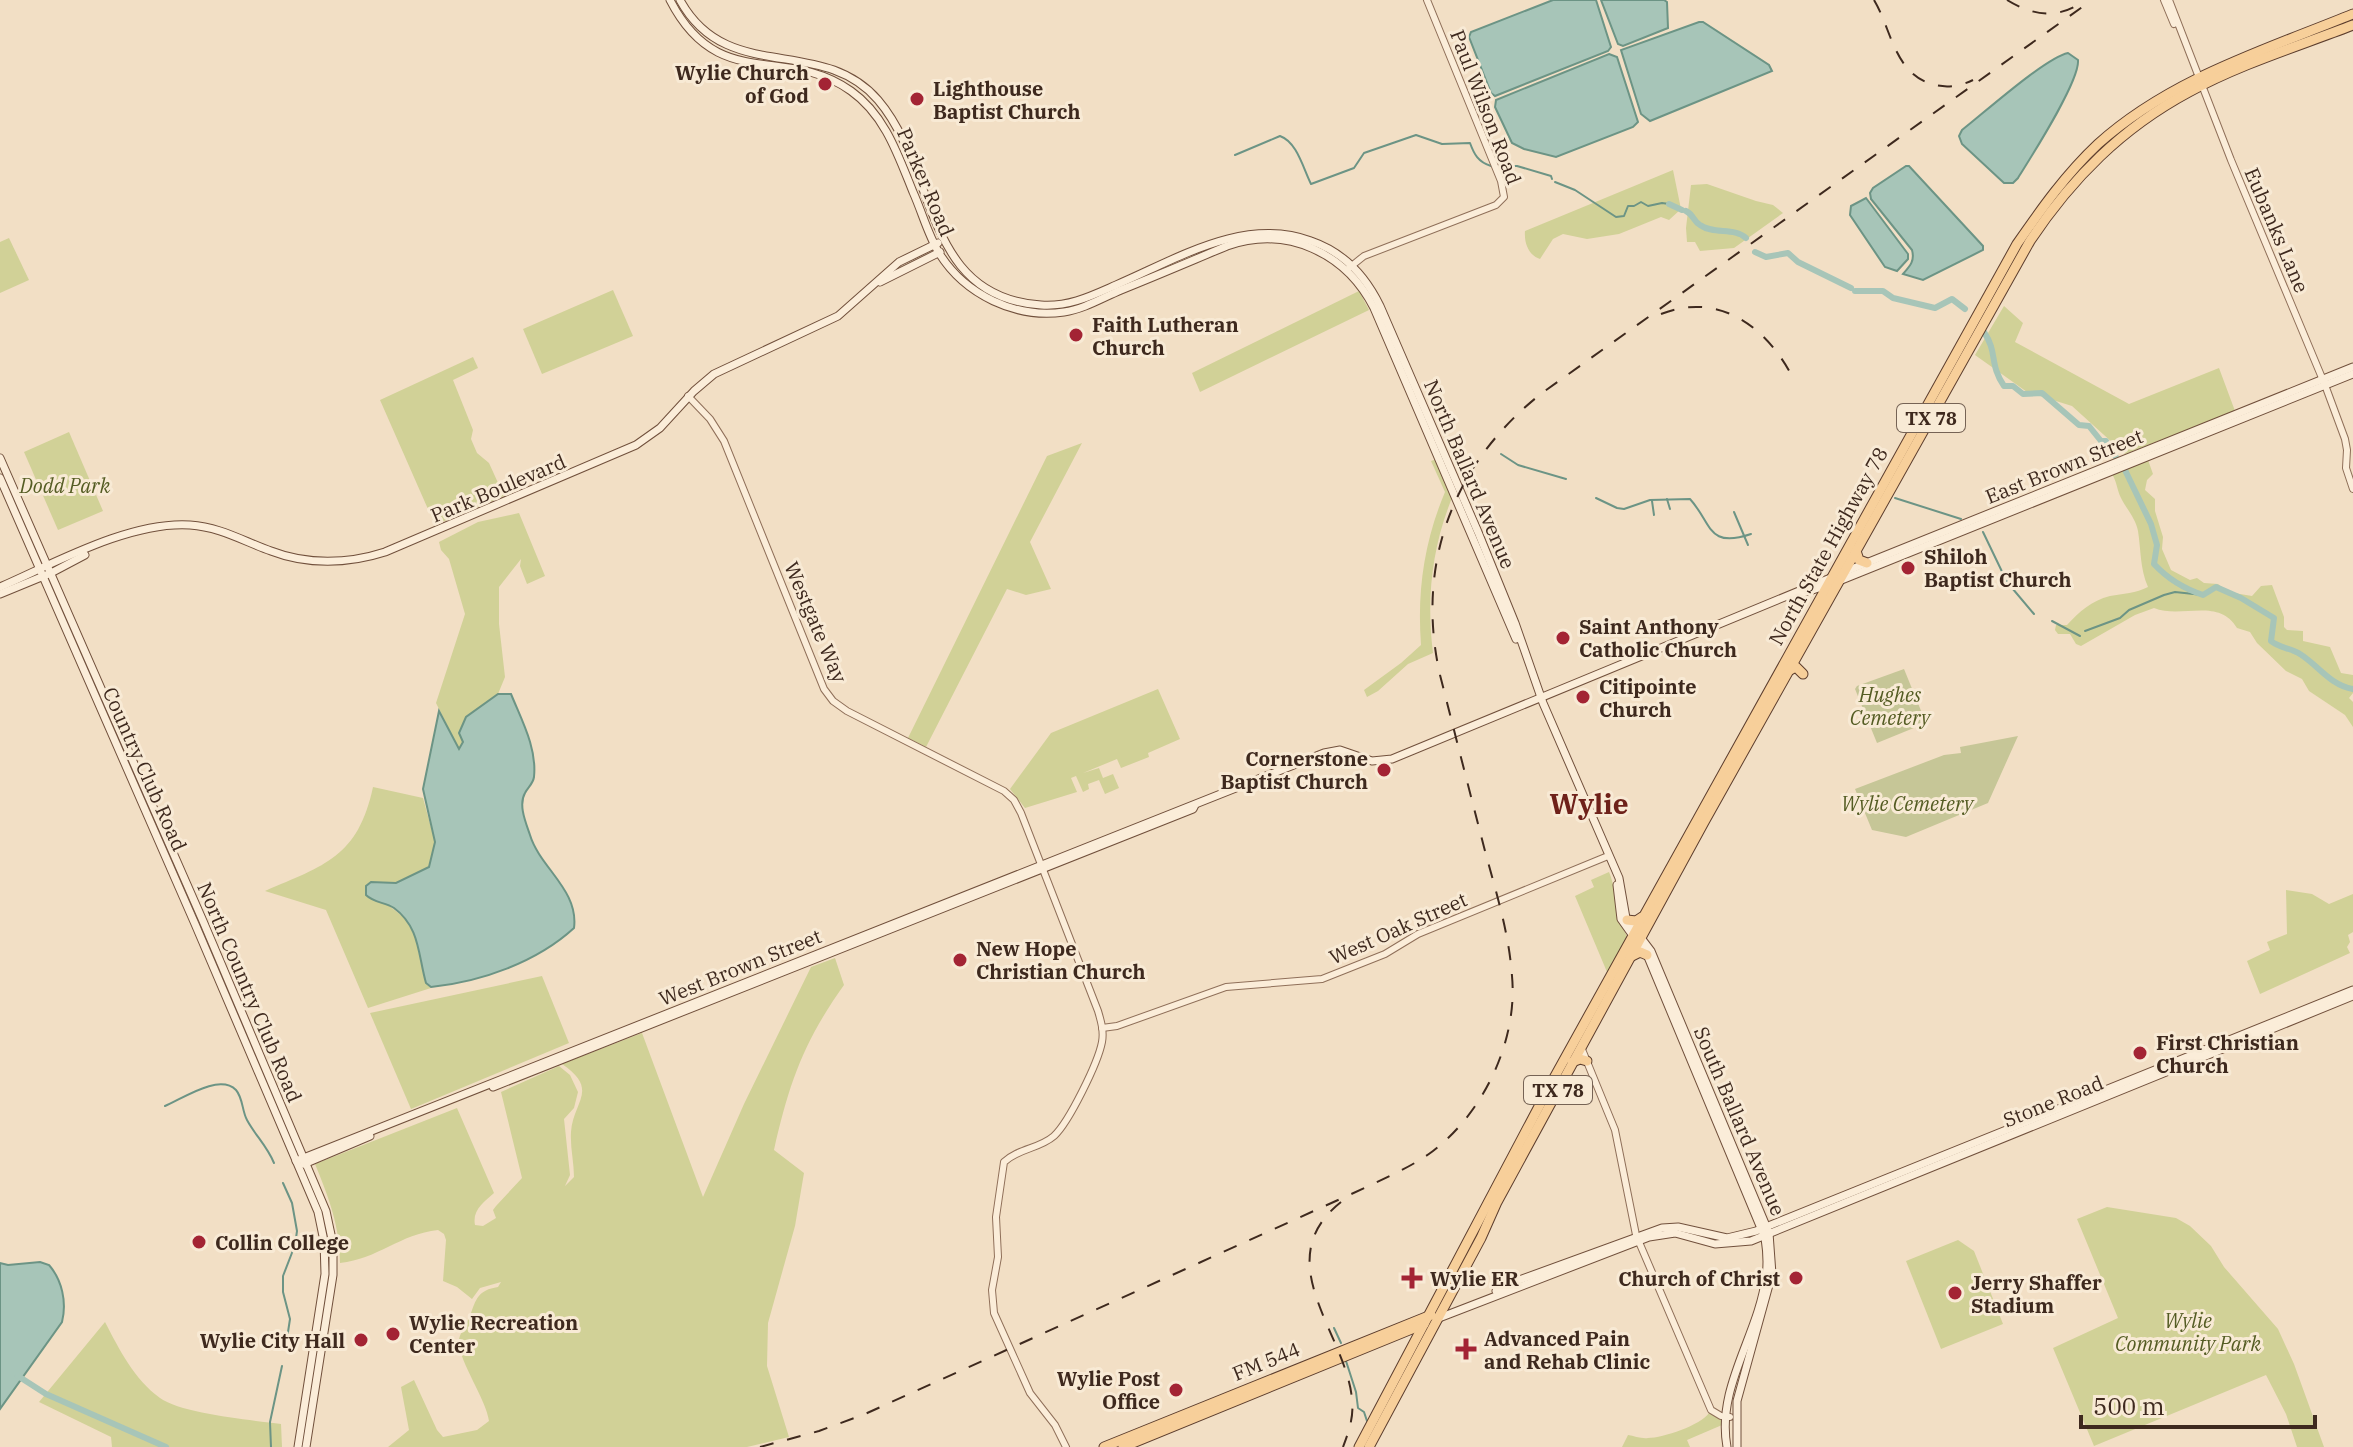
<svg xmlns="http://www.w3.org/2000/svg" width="2353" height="1447" viewBox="0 0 2353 1447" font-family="'IBM Plex Serif',serif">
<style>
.green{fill:#d1d197}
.cemetery{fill:#c6c697}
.water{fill:#a7c5b8;stroke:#6c9485;stroke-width:2}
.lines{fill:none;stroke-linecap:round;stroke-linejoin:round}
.stream{stroke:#6c9485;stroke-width:2}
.river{stroke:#a7c5b8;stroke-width:6}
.tertiary-casing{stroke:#8f6f59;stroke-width:8}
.secondary-casing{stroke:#71503c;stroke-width:9}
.primary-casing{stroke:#5c3d2d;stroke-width:11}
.tertiary{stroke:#fbedd9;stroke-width:6}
.secondary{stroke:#fbedd9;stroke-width:7}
.primary{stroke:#f7cf9a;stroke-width:9}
.rail{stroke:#3e291e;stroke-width:2;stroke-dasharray:14 14;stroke-linecap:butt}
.poi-dot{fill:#a32434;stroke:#f8ead5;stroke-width:3}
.labels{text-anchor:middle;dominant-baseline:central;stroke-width:6;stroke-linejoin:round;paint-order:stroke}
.shield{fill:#f8ead5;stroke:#766355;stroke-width:2}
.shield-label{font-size:18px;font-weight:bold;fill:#3e291e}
.poi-label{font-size:20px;font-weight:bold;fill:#3e291e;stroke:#f8ead5;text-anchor:start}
.street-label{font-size:20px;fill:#3e291e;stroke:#f8ead5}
.park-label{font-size:20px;font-style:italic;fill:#545c23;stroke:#f8ead5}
.district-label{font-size:28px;font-weight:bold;fill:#6e211a;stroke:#f8ead5}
</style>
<rect width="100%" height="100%" fill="#f2dfc5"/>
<g class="green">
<path d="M1673,170L1681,209L1669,220L1661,217L1619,234L1587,239L1563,234L1553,239L1540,259C1528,255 1524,242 1525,231Z"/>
<polygon points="1707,184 1756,201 1773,205 1783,213 1734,248 1700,251 1695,242 1687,242 1686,228 1691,185"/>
<polygon points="9,238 29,280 0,293 0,242"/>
<polygon points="613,290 633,336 542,374 523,329"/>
<polygon points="1359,291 1369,310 1200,392 1192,373"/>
<polygon points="2004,306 2023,323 2015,342 2129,404 2219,368 2235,411 2125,454 2072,406 2027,392 1975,355"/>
<polygon points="473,357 478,368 453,380 473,430 471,439 477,453 489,463 504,496 435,525 380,400"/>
<polygon points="69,432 103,511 58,530 24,452"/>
<polygon points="1082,443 1030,542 1051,589 1026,595 1007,589 926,747 908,738 1047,456"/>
<path d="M1437,459L1454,493C1432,545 1426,597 1433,653L1408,664L1378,691L1367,697L1364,690L1401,663L1421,645C1417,591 1424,542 1445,492L1431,461Z"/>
<path d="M2148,460L2153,474L2147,480L2145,490L2155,499V511L2163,537L2162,549L2171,570L2190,580L2197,578L2204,583L2218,584L2228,592L2252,596L2261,586L2272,585L2284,617V627L2287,630L2303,631V641L2330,647L2341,673L2353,675V693L2349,698L2353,702V727L2345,715L2309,691L2302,679L2286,671L2257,643L2250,632L2237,628C2219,597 2181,619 2154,608L2135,615L2081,646L2076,644L2070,634H2058L2055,630L2056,625H2067C2080,611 2091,601 2110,596C2123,594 2136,593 2148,587C2140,569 2141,550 2138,531C2136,519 2126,508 2121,498C2117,490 2117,482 2112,474Z"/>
<polygon points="519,513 545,576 527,584 520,566 521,559 499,587 499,624 505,677 498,694 466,717 463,742 459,749 436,703 465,614 449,559 441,550 439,542 478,522"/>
<polygon points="1158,689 1180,739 1148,753 1149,757 1121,768 1117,759 1083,773 1099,768 1103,778 1113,774 1119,788 1105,794 1099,780 1088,784 1089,789 1083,792 1076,776 1071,778 1077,792 1025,808 1010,789 1051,733"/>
<path d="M373,787L423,798L435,842L429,867L396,883L371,882L384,902L410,922L416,938L426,983L431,988L368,1008L326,910L265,891C325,865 358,857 373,787Z"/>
<path d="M1609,872C1618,894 1615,915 1627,936L1610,971L1607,972L1575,896L1594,887L1591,880Z"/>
<polygon points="2286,890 2312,894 2329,904 2353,894 2353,932 2348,935 2350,942 2347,947 2350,953 2260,994 2247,961 2270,950 2267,942 2287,934"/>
<path d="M835,958L844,985C804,1041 789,1083 774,1150L804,1173L795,1226L768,1323L767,1366L789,1437L747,1447H388L409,1430L401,1387L414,1380L437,1430L443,1437L477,1430L489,1421C487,1400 456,1357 459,1339C461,1331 467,1324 470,1316C476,1299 478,1290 498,1287L501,1282L480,1288L472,1299L457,1287L443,1281L446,1240L444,1234L438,1230C400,1234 378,1259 340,1263C340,1227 329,1198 315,1164L457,1108L494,1193C484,1202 472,1210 475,1225L483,1226L496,1218L493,1210L496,1206L522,1178L501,1092L559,1066L570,1075L578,1092L574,1108L564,1119L570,1175L565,1186L574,1177C574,1162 570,1147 571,1132C573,1101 600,1090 562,1064L642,1033L703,1197L744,1104L811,967Z"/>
<polygon points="542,976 569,1043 411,1109 370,1013"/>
<polygon points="2107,1207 2176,1218 2190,1226 2211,1246 2224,1267 2278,1329 2294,1364 2324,1447 2297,1447 2286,1414 2266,1375 2094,1446 2053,1348 2118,1318 2077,1219"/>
<polygon points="1958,1240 1974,1251 2003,1324 1941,1349 1906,1261"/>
<path d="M105,1322C119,1349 134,1379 160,1398C182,1414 252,1420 281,1424L282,1447H112L111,1437L39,1402Z"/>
<path d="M1709,1413L1721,1419L1722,1425L1687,1440L1690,1447H1622L1628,1435C1634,1436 1642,1439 1648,1438C1663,1438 1701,1425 1709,1413Z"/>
</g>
<g class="cemetery">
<polygon points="1904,669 1926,723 1877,743 1855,689 1857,686"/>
<polygon points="2018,736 1988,803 1906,837 1872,830 1855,789 1944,755 1961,753 1960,747"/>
</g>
<g class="water">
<polygon points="1553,0 1596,0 1611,47 1608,51 1495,96 1491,93 1469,37 1471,32"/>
<polygon points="1601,0 1664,0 1667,2 1668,28 1623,46 1618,44"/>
<polygon points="1699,22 1703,22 1769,65 1772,71 1650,121 1641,114 1621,50"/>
<path d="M2068,53L2078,60C2080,81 2031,157 2018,178L2013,183H2004L1962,144L1959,136L1962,130C1984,113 2045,58 2068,53Z"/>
<polygon points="1609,54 1617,57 1638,122 1633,127 1556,157 1524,149 1512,143 1495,107 1496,100"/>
<path d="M1906,166H1909L1983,246V250L1923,280L1903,274C1910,266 1915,261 1912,250L1871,199L1870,193L1873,188Z"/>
<polygon points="1866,198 1908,254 1908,259 1897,271 1885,267 1850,215 1851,206"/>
<path d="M498,694H511C522,721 537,748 534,777C533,784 528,787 525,793C518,805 526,823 530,835C540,868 579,890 574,928C537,962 481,982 431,987L426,983C418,955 420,927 394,908C385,902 374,903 366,895V886L371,882L396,883L429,867L435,842L423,789L439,711L459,749L463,742L459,733L466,717Z"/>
<path d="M40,1262L49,1265C62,1280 67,1302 62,1322L0,1409V1263L8,1265Z"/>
</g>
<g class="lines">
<g class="stream">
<path d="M1235,155L1280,136C1297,142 1303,168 1311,184L1354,168L1364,153L1416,135L1442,144L1470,143C1474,154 1478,162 1491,166"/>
<polyline points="1501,166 1517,166 1551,176 1552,179"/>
<polyline points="1555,182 1575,190 1616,217 1624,216 1628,206 1634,206 1641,202 1648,206 1662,203 1669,204"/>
<polyline points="1501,454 1518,465 1566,479"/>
<path d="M1596,498L1617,508L1624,509L1650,500L1690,499C1712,523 1707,549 1751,534"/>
<polyline points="1895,498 1961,519"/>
<polyline points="1667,499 1670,509"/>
<polyline points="1652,501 1654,515"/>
<polyline points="1734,512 1748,545"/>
<polyline points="1983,532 2007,582 2034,614"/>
<polyline points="2052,621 2080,636"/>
<polyline points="2085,631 2120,618 2129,610 2164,595 2175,592 2203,595"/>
<path d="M165,1106C182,1099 219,1073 236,1090C243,1098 242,1111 247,1120C255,1135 267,1146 274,1163"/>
<polyline points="283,1183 292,1203 297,1231 295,1245 283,1276 283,1292 290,1319 286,1345"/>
<polyline points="1334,1328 1341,1343"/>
<polyline points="1346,1361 1356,1392 1358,1408 1364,1412 1367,1421"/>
<polyline points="271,1447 270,1422 282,1366"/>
</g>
<g class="river">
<polyline points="1669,204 1682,210"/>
<path d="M1686,211C1694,215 1693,221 1700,225C1714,235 1734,227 1746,238"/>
<polyline points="1755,252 1766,257 1788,253 1798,262 1851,288"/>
<polyline points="1855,291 1883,291 1893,298 1935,308 1952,299 1965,309"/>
<path d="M1984,332C1998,353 1989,364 2004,386H2013L2023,394L2042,393L2079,425L2089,426L2101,441H2106L2117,459"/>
<path d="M2124,468L2151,524L2157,545L2154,564C2167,578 2185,589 2203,595L2216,587L2241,598L2274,618L2271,641C2279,648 2291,648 2300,654C2319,666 2330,685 2353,689"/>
<polyline points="18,1376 46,1394 166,1447"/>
</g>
<g class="tertiary-casing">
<g id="tertiary">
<polyline points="2164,0 2174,24"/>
<polyline points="2169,0 2231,160 2325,385 2345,439 2347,450 2346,468 2353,489"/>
<polyline points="1349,268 1364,256 1496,205 1504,197 1501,181 1427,0"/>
<path d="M688,396L710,419L724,441L824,689L833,701L847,711L1004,791L1014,800L1021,813L1098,1011C1101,1021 1104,1031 1102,1042C1098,1063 1069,1122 1054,1136C1039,1149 1019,1148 1004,1162L996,1217L998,1257L992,1290L994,1313L1030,1393L1055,1425L1066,1447"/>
<polyline points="1102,1028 1117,1026 1226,987 1322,979 1385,954 1418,934 1608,856"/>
<polyline points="1581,1047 1615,1130 1636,1235 1711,1410 1721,1416 1730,1417"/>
</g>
</g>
<g class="secondary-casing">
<g id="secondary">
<path d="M670,0C718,94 786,44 851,91C885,115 898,155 913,192C922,212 928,235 939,253C965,295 1016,319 1064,312C1084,309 1102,298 1121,290C1156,276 1191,261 1227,246C1287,225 1346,253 1374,308L1516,639"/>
<path d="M680,0C727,86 821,34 878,100C938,170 922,297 1041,305C1069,307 1091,296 1116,285C1177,259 1244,216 1311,241C1343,252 1365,275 1380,306L1478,532L1515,623L1543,703L1619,878L1626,918L1651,951L1769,1233L1772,1274L1737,1401V1447"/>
<polyline points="880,282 940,252"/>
<polyline points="0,458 203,921 326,1211 333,1244 333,1275 306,1447"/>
<polyline points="0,478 195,924 318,1212 324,1241 325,1274 298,1447"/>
<polyline points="1844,572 2353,367"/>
<polyline points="1839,581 2353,374"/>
<path d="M0,587C55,563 130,521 190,525C220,527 243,541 271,551C307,565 348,564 385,552L636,445L660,428L694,391L714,374L838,316L899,262L938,243"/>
<polyline points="0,594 51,573 85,555"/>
<polyline points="1794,596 1828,585"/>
<path d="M1617,885L1621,919L1648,957L1765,1238C1767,1251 1768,1263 1766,1276C1759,1335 1716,1386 1727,1447"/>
<polyline points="493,1087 1193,809 1195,805"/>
<polyline points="296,1161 1324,753 1340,750 1372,761 1392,759 1833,577"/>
<polyline points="304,1164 370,1136"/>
<polyline points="1496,1291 1511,1283 1662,1228 1678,1227 1727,1238 1756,1231 2353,990"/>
<polyline points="1439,1318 1649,1237 1675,1233 1715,1244 1751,1241 2353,996"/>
</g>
</g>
<g class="primary-casing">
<g id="primary">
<polyline points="1856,551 1859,560 1867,563"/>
<polyline points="1790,670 1796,667 1803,674"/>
<polyline points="1627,920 1636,921 1642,917"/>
<polyline points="1632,956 1640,952 1647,955"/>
<polyline points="1572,1062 1580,1059 1587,1061"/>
<polyline points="1104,1447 1431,1315"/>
<polyline points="1123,1447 1424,1324"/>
<path d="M1359,1447L1554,1078L2017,244C2042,208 2066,174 2098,144C2170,79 2265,50 2353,14"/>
<path d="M1369,1447L1481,1238L1497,1202L1704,822L2030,241C2072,178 2122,128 2189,92C2240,64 2299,46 2353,25"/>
</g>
</g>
<use href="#tertiary" class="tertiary"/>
<use href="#secondary" class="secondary"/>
<use href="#primary" class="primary"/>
<g class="rail">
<path d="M1874,0C1892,30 1894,75 1935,85C1948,88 1961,86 1973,80"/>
<path d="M2007,0C2028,13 2051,19 2074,7"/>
<path d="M1661,314C1719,291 1767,327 1793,378"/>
<path d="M1341,1202C1267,1261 1346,1333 1352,1399C1354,1417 1349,1431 1343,1447"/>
<path d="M760,1447L819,1431L865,1414L1369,1186C1391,1175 1413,1166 1433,1151C1484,1112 1518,1040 1512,976C1509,933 1496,892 1485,851C1470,793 1455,734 1440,675C1415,564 1453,463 1542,393L2092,0"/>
</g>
</g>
<g class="poi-dot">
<circle cx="825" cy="84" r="8"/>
<circle cx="917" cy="99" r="8"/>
<circle cx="1076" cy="335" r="8"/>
<circle cx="1908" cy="568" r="8"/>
<circle cx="1563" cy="638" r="8"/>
<circle cx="1583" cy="697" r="8"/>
<circle cx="1384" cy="770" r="8"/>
<circle cx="960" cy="960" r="8"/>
<circle cx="2140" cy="1053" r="8"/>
<circle cx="199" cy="1242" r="8"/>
<path d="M1408 1266h8v8h8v8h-8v8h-8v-8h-8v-8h8z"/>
<circle cx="1796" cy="1278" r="8"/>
<circle cx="1955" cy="1293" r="8"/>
<circle cx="393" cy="1334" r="8"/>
<circle cx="361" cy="1340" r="8"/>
<path d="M1462 1337h8v8h8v8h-8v8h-8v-8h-8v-8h8z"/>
<circle cx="1176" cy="1390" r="8"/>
</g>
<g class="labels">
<g class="shield">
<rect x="1897" y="404" width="68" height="28" rx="6"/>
<rect x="1524" y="1076" width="68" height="28" rx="6"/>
</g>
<g class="shield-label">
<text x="1931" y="418">TX 78</text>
<text x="1558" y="1090">TX 78</text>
</g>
<g class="poi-label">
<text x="809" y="72" text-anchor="end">Wylie Church<tspan x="809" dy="23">of God</tspan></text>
<text x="933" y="88">Lighthouse<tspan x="933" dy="23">Baptist Church</tspan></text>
<text x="1092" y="324">Faith Lutheran<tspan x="1092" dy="23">Church</tspan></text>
<text x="1924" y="556">Shiloh<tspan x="1924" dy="23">Baptist Church</tspan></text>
<text x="1579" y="626">Saint Anthony<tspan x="1579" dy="23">Catholic Church</tspan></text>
<text x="1599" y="686">Citipointe<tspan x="1599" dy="23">Church</tspan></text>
<text x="1368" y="758" text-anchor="end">Cornerstone<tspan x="1368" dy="23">Baptist Church</tspan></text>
<text x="976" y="948">New Hope<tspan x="976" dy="23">Christian Church</tspan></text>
<text x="2156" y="1042">First Christian<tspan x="2156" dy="23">Church</tspan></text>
<text x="215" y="1242">Collin College</text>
<text x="1430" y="1278">Wylie ER</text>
<text x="1780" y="1278" text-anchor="end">Church of Christ</text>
<text x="1971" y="1282">Jerry Shaffer<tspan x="1971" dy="23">Stadium</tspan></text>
<text x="409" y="1322">Wylie Recreation<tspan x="409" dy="23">Center</tspan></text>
<text x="1484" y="1338">Advanced Pain<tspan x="1484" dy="23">and Rehab Clinic</tspan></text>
<text x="345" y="1340" text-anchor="end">Wylie City Hall</text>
<text x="1160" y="1378" text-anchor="end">Wylie Post<tspan x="1160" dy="23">Office</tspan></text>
</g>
<g class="street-label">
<text transform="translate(1486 107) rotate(69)">Paul Wilson Road</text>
<text transform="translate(926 182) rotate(67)">Parker Road</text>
<text transform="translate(2277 230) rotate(67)">Eubanks Lane</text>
<text transform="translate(2064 466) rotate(-22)">East Brown Street</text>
<text transform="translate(1470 474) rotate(67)">North Ballard Avenue</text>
<text transform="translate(498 488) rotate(-23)">Park Boulevard</text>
<text transform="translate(1828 546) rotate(-61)">North State Highway 78</text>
<text transform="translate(816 622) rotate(67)">Westgate Way</text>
<text transform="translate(145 769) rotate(66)">Country Club Road</text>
<text transform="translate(1398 928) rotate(-24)">West Oak Street</text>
<text transform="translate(740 967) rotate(-22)">West Brown Street</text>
<text transform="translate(250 992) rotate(67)">North Country Club Road</text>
<text transform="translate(2053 1101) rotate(-22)">Stone Road</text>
<text transform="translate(1740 1121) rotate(67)">South Ballard Avenue</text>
<text transform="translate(1266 1361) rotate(-22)">FM 544</text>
</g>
<g class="park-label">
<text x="65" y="485">Dodd Park</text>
<text x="1890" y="694">Hughes<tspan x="1890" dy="23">Cemetery</tspan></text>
<text x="1907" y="803">Wylie Cemetery</text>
<text x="2188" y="1320">Wylie<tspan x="2188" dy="23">Community Park</tspan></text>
</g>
<g class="district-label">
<text x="1589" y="803">Wylie</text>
</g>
</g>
<path d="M2081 1415v12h234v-12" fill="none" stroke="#3e291e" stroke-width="4"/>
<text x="2093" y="1415" font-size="24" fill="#3e291e" stroke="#f8ead5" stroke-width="6" paint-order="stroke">500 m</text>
</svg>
